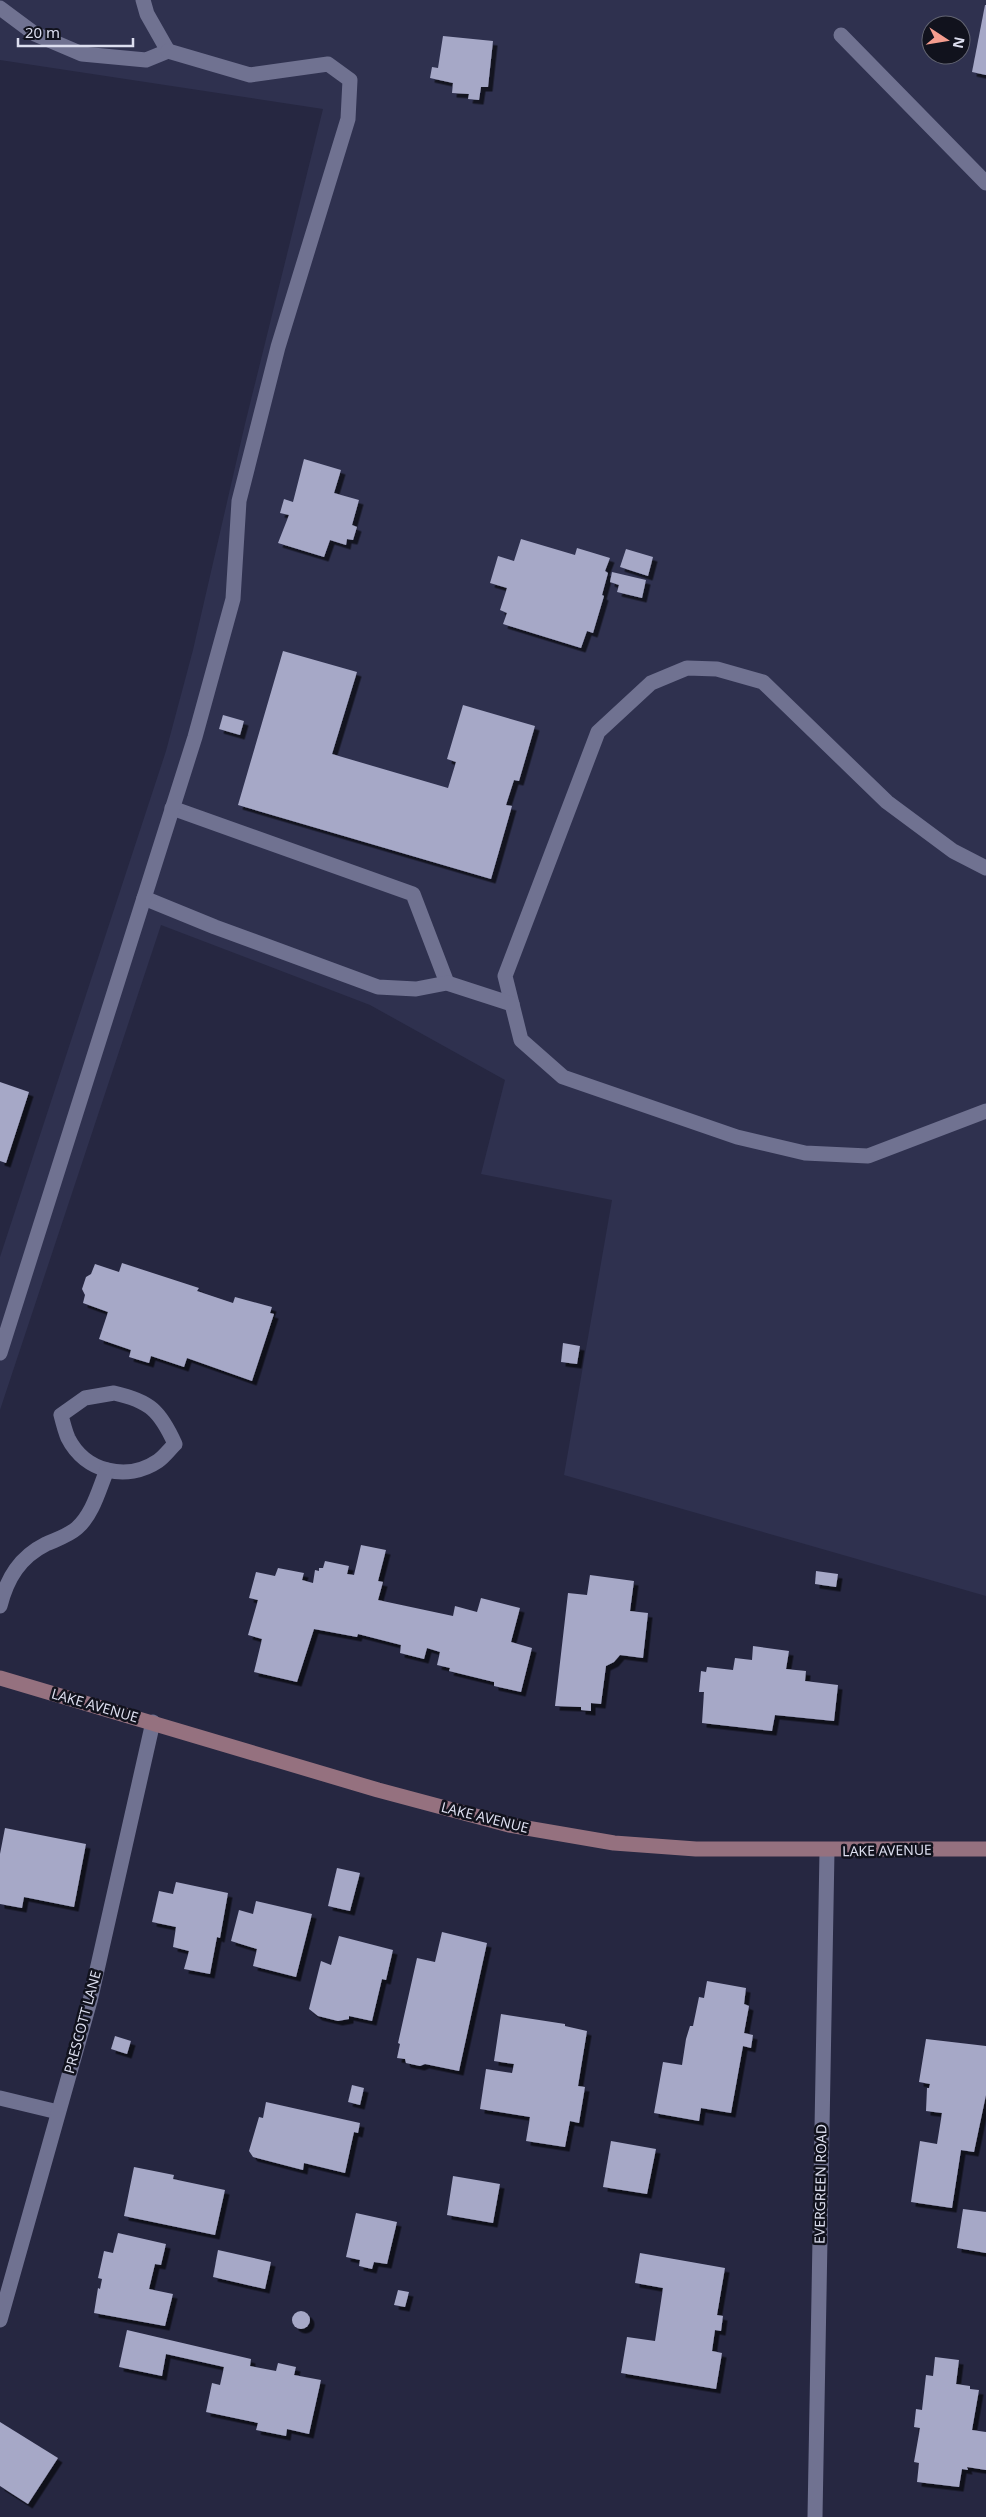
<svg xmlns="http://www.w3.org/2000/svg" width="986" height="2517" viewBox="0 0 986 2517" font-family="'Noto Sans',sans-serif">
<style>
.built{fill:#2f314f;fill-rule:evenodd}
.building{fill:#a6a8c7;filter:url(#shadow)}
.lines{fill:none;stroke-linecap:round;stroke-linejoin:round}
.service{stroke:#707291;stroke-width:15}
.minor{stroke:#707291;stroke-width:15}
.secondary{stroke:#95717f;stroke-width:15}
.labels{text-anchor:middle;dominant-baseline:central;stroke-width:5;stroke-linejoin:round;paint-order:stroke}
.street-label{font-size:14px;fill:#dcdeef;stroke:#11121d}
</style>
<defs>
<filter id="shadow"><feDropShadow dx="4.5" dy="4.5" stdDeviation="0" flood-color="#0009"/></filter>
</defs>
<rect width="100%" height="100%" fill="#262741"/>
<path class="built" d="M0,0H986V1596L564,1475L612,1200L481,1174L505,1080L370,1005L161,925L0,1410V1257L166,751L193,650L245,424L323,109L0,60ZM931,25H961V55H931Z"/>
<g class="building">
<polygon points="985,5 986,5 986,75 972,72"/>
<polygon points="443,36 493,41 488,87 481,87 479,100 468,99 469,94 452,93 453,83 430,78 432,67 438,68"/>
<polygon points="304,459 341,470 334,493 359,500 352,525 357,527 353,540 347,539 346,545 330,540 324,557 278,543 289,515 280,513 284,499 293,502"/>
<polygon points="521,539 575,555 577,548 610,558 605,571 608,573 602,595 604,596 593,633 587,631 581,648 503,624 507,613 500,610 507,588 490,583 498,556 514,561"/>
<polygon points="626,549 653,557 648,576 620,567"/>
<polygon points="612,572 646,580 642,598 617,592 619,585 610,582"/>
<polygon points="283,651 357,672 332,754 448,788 456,762 447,759 463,705 535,726 519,781 514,780 506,805 512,806 491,879 238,805"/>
<polygon points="223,715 244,721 240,735 219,729"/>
<polygon points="0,1082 29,1092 6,1163 0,1161"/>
<polygon points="122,1263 199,1288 197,1291 233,1303 235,1297 272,1307 270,1313 274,1314 252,1381 187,1358 184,1367 151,1356 149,1363 129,1357 131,1350 99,1339 108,1312 83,1303 85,1295 82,1289 86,1277 91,1274 95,1264 119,1272"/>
<polygon points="563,1343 580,1346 577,1364 561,1362"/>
<polygon points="361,1545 386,1550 378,1581 383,1582 378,1600 453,1616 455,1606 477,1612 481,1598 520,1608 511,1642 532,1648 521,1692 494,1686 494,1682 449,1671 450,1668 437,1665 440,1652 427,1648 424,1659 400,1653 401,1645 358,1634 357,1637 314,1629 297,1682 254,1672 262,1639 248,1635 258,1600 249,1598 256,1572 275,1576 278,1568 304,1573 302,1580 313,1583 315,1570 319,1571 319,1568 323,1568 325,1561 349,1566 347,1574 354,1575"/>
<polygon points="816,1571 838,1574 836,1587 815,1584"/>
<polygon points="590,1575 634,1581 630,1611 648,1613 643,1658 620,1655 614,1662 606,1666 601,1704 591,1703 591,1711 581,1710 581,1707 555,1706 568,1593 587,1595"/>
<polygon points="753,1646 789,1651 786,1669 806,1671 805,1681 838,1685 834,1721 775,1715 772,1731 702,1723 704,1692 699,1692 701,1671 706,1672 707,1667 733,1670 735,1658 752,1660"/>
<polygon points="5,1828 86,1844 74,1907 24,1897 22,1908 0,1904 0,1854"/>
<polygon points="337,1868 360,1873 350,1911 328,1906"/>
<polygon points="176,1882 228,1893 220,1938 217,1937 210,1974 184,1969 189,1951 173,1947 176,1927 152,1922 159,1891 173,1894"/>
<polygon points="256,1901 312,1914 296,1977 253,1966 257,1949 231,1941 239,1910 253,1914"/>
<polygon points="442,1932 487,1943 459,2071 425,2064 420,2066 406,2063 405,2059 397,2058 400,2044 398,2043 417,1958 435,1962"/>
<polygon points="339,1936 393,1950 386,1980 382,1979 372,2021 349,2016 349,2019 338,2021 318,2016 309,2009 321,1961 331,1965"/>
<polygon points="707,1981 746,1988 744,2004 749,2006 744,2033 753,2035 751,2048 743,2046 731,2113 701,2108 699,2121 654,2113 663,2062 682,2065 686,2039 690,2026 693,2026 699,1997 704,1998"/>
<polygon points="501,2014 565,2024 565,2026 587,2031 578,2086 585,2087 579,2123 570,2121 565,2147 526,2141 530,2117 480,2109 486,2069 512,2073 514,2064 494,2061"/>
<polygon points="115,2036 131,2041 127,2054 111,2049"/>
<polygon points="926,2039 986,2046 986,2095 974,2152 961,2150 952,2208 911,2202 920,2141 937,2144 942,2113 926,2111 927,2088 929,2088 930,2084 919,2082"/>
<polygon points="352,2085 364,2088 360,2105 348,2102"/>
<polygon points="266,2102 360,2123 358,2133 354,2132 345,2173 304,2163 303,2170 253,2157 249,2151 259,2117 263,2118"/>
<polygon points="611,2141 656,2149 647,2194 603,2187"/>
<polygon points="134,2167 174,2175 173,2179 225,2190 215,2235 124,2216"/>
<polygon points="453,2176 500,2184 493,2223 447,2215"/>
<polygon points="963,2209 986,2212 986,2253 957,2248"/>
<polygon points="356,2213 397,2222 387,2264 374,2262 372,2269 359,2266 360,2260 346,2257"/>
<polygon points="118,2233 166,2244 161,2265 155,2264 149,2289 173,2294 165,2326 94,2313 98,2288 100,2289 102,2279 98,2278 104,2251 113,2253"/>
<polygon points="218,2250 271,2262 265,2289 213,2277"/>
<polygon points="640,2253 725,2268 717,2315 723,2316 721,2331 715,2330 712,2351 722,2353 716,2389 621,2373 627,2337 655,2341 663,2288 635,2283"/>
<polygon points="398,2290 409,2292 405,2307 394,2305"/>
<circle cx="301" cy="2320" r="9"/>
<polygon points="127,2330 251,2359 250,2366 276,2371 278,2363 296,2367 294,2375 321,2380 309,2434 287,2429 286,2436 256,2430 258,2423 206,2412 212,2383 220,2385 224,2367 166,2354 162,2376 119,2367"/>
<polygon points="935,2357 959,2360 956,2384 970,2386 970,2389 979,2390 972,2430 986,2432 986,2470 967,2467 968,2470 962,2469 959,2487 917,2482 919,2463 914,2462 920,2428 914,2427 916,2409 922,2410 926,2375 933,2376"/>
<polygon points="0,2422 58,2458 28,2504 0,2486"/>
</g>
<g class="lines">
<g class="service">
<polyline points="0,8 35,34 82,54 146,60 168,51 147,14 143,0"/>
<polyline points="841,35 986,183"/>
<polyline points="172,808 413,894 447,983"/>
<polyline points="986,868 953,851 887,802 763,682 717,669 687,668 651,683 598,732 505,976 521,1040 563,1077 737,1137 805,1153 868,1156 986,1111"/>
<polyline points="144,898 215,927 378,987 416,989 447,983 512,1004"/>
<polyline points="0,1353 195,737 233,599 239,501 278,347 348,119 350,80 328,64 250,75 168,51"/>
<path d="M114,1393C150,1401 160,1411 175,1444C169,1450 164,1457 158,1461C127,1482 85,1472 68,1438C65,1431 63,1423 61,1415L85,1398Z"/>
<path d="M0,1606C7,1578 20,1557 46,1544C57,1539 68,1536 77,1528C93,1514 99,1489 107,1470"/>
</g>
<g class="minor">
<polyline points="0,2098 58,2112"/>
<polyline points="0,2320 90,2001 153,1722"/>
<polyline points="815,2517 827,1851"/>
</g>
<polyline class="secondary" points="0,1678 378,1790 509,1825 614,1843 696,1849 986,1849"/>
</g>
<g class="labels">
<g class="street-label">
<text transform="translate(95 1705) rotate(16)">LAKE AVENUE</text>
<text transform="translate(485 1817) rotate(14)">LAKE AVENUE</text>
<text transform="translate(887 1850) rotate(-1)">LAKE AVENUE</text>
<text transform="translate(82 2022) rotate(-75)">PRESCOTT LANE</text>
<text transform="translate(820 2184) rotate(-89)">EVERGREEN ROAD</text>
</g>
</g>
<g transform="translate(946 40) rotate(102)"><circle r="24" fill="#11121d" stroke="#626471"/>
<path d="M0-4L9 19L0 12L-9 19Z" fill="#f59d8f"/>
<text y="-8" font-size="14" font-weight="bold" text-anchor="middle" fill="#dcdeef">N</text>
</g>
<path d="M18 38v8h115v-8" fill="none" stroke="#dcdeef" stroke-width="2.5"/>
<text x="25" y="38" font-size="15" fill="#dcdeef" stroke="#11121d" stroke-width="4" paint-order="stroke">20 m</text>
</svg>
